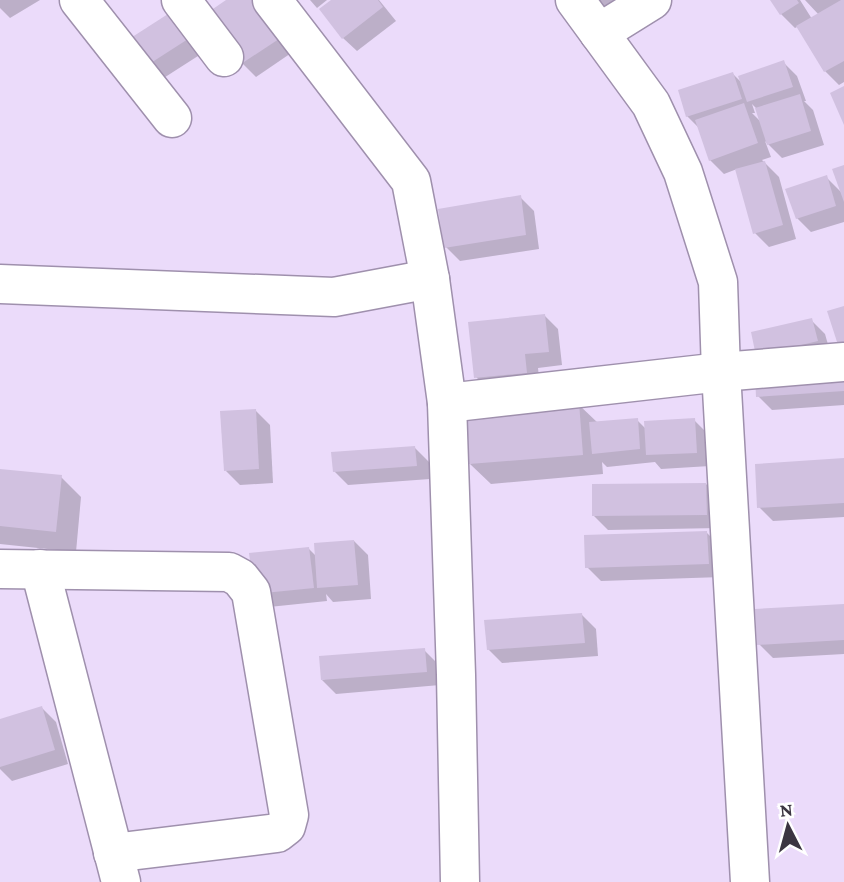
<svg xmlns="http://www.w3.org/2000/svg" width="844" height="882" viewBox="0 0 844 882" font-family="'Crimson Pro',serif">
<style>
.shadow{fill:#0003;fill-rule:evenodd}
.building{fill:#d1c1e0}
.lines{fill:none;stroke-linecap:round;stroke-linejoin:round}
.minor-casing{stroke:#9f90ad;stroke-width:41}
.minor{stroke:#fff;stroke-width:38}
</style>
<rect width="100%" height="100%" fill="#ebdbfa"/>
<g class="shadow">
<polygon points="0,0 40,0 10,18 0,8"/>
<polygon points="229,0 300,47 256,77 242,63"/>
<polygon points="310,0 327,0 317,8"/>
<polygon points="334,0 379,0 396,21 357,51 343,38"/>
<polygon points="591,0 658,0 617,30"/>
<polygon points="772,0 800,0 812,19 819,15 805,0 844,0 844,82 839,85 825,71 799,26 795,28 781,14"/>
<polygon points="182,7 212,47 159,81 145,67"/>
<path d="M783,62L797,76L806,101H804L813,110L824,145L782,158L765,141L771,157L762,160L779,177L796,239L769,247L755,233L737,169L724,174L710,160L699,128L687,116L733,74L743,84ZM752,104L758,110L762,123L752,113H755Z"/>
<polygon points="844,167 844,222 811,232 797,218 826,177 843,194"/>
<polygon points="520,197 534,211 539,249 460,261 446,247"/>
<polygon points="544,315 558,329 562,365 538,368 540,386 490,391 476,377"/>
<polygon points="811,320 825,334 831,355 772,369"/>
<polygon points="844,370 844,405 772,410 758,396"/>
<polygon points="578,404 598,423 637,420 646,429 694,420 708,434 710,466 661,469 655,462 607,467 602,462 603,474 491,484 470,464"/>
<polygon points="256,411 270,425 273,483 240,485 226,471"/>
<polygon points="415,448 429,462 430,479 348,485 334,471"/>
<polygon points="844,460 844,517 773,521 759,507"/>
<polygon points="0,470 61,477 81,497 76,552 0,544"/>
<polygon points="706,484 720,498 720,528 608,530 594,516"/>
<polygon points="707,533 721,547 722,577 601,581 587,567"/>
<polygon points="354,541 368,555 371,599 333,602 326,594 327,601 269,607 251,555 309,549 317,557"/>
<polygon points="844,606 844,654 773,658 759,644"/>
<polygon points="582,615 596,629 598,656 502,663 488,649"/>
<polygon points="424,650 438,664 440,685 336,694 322,680"/>
<polygon points="42,708 56,722 68,764 12,781 0,769 0,721"/>
</g>
<g class="building">
<polygon points="226,0 266,0 288,33 241,64 207,13"/>
<polygon points="331,0 378,0 383,7 342,39 319,9"/>
<polygon points="770,0 797,0 799,3 780,15"/>
<polygon points="841,0 844,0 844,61 824,72 796,26"/>
<polygon points="182,5 199,32 143,68 126,41"/>
<polygon points="784,60 793,87 747,102 738,76"/>
<polygon points="733,72 742,99 686,117 678,90"/>
<polygon points="844,86 844,125 830,93"/>
<polygon points="800,94 811,131 767,145 755,108"/>
<polygon points="744,103 758,143 709,161 695,120"/>
<polygon points="765,161 783,225 753,234 735,169"/>
<polygon points="844,165 844,202 832,169"/>
<polygon points="827,175 836,206 796,219 785,189"/>
<polygon points="521,195 526,235 444,248 438,209"/>
<polygon points="844,306 844,344 838,345 827,311"/>
<polygon points="545,314 549,352 525,354 527,373 474,378 468,322"/>
<polygon points="812,318 818,341 756,356 751,332"/>
<polygon points="844,368 844,391 756,397 755,373"/>
<polygon points="579,402 583,455 469,464 464,412"/>
<polygon points="256,409 259,469 224,471 220,411"/>
<polygon points="638,418 640,449 592,454 589,422"/>
<polygon points="695,418 697,453 646,455 644,421"/>
<polygon points="415,446 417,466 333,472 331,452"/>
<polygon points="844,458 844,503 757,508 755,464"/>
<polygon points="0,469 62,475 56,532 0,526"/>
<polygon points="706,483 707,515 592,516 592,484"/>
<polygon points="707,531 709,564 585,568 584,535"/>
<polygon points="354,540 358,585 317,588 314,543"/>
<polygon points="309,547 314,588 254,594 249,553"/>
<polygon points="844,604 844,640 757,645 755,609"/>
<polygon points="582,613 585,643 487,650 484,620"/>
<polygon points="425,648 427,672 321,680 319,656"/>
<polygon points="42,706 55,750 0,767 0,719"/>
</g>
<g class="lines">
<g class="minor-casing">
<g id="minor">
<polyline points="79,0 172,118"/>
<polyline points="181,0 224,57"/>
<polyline points="272,0 411,181 430,279 447,403 456,675 460,882"/>
<polyline points="575,0 651,104 683,172 718,282 721,372 750,882"/>
<polyline points="599,33 652,0"/>
<polyline points="0,284 334,297 430,279"/>
<polyline points="447,403 721,372 844,362"/>
<polyline points="0,569 229,572 240,578 251,592 289,815 286,826 277,833 113,853"/>
<polyline points="40,569 121,882"/>
</g>
</g>
<use href="#minor" class="minor"/>
</g>
<g transform="translate(788 826) rotate(354)" stroke="#ffffff" stroke-width="5" paint-order="stroke">
<path d="M0-5L12 26L0 18L-12 26Z" fill="#3b3541"/>
<text y="-10" font-size="19" font-weight="bold" text-anchor="middle" fill="#3b3541">N</text>
</g>
</svg>
